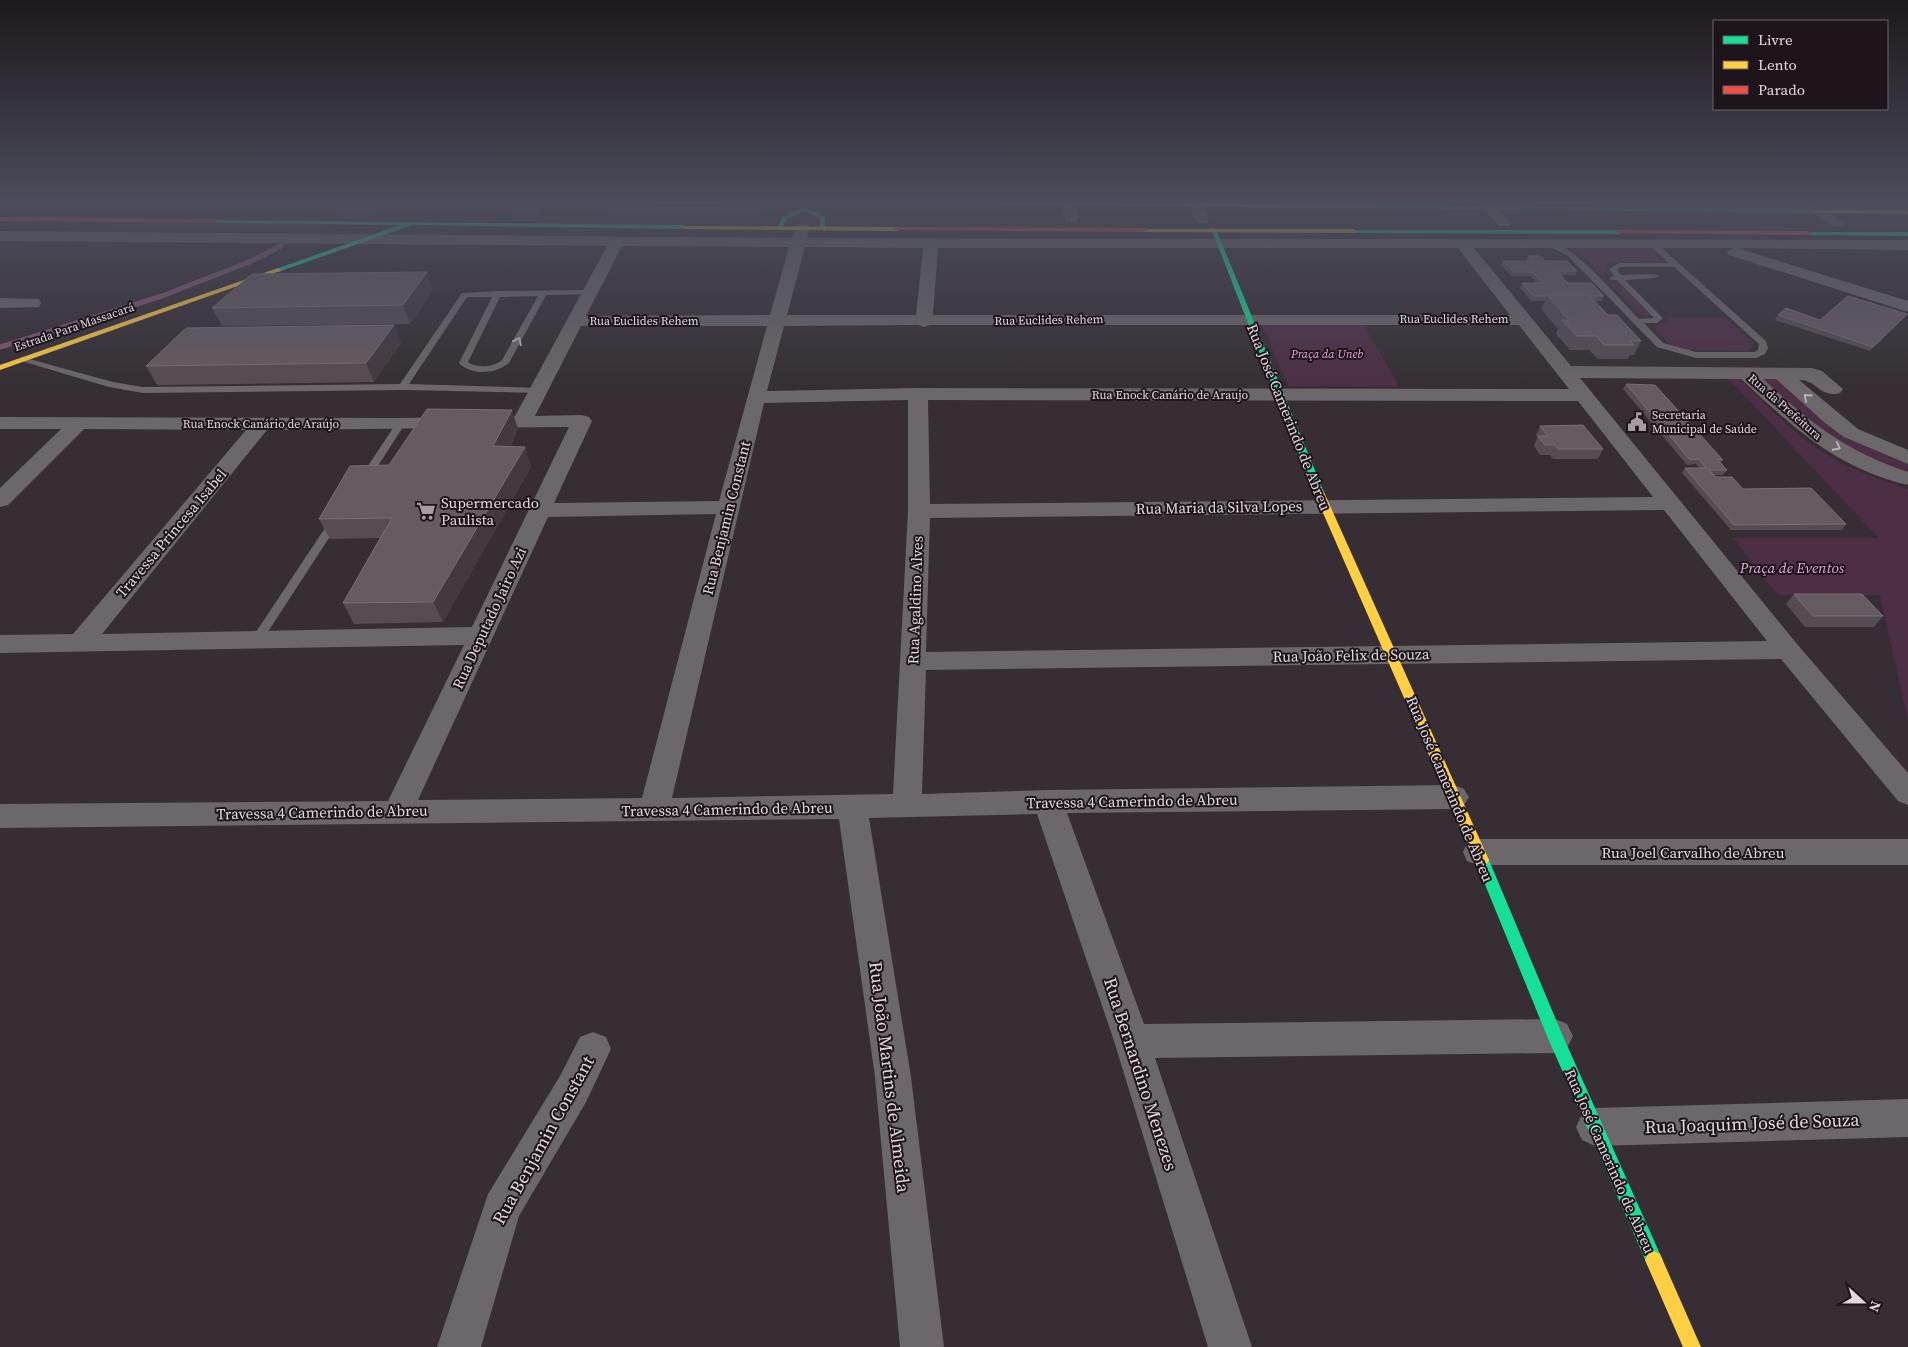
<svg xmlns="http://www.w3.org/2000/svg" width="1908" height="1347" viewBox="0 0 1908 1347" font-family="'Source Serif 4',serif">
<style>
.green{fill:#4d2f45}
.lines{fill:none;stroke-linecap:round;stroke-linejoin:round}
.stream{stroke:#7f5775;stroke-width:5}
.lane{fill:#6b676a;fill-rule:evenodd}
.street{fill:#6b676a;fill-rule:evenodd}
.fast{fill:#16e098;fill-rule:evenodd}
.slow{fill:#ffcf43;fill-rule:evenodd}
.jam{fill:#f24e42;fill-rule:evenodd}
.wall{fill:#564c54}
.shaded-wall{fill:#433941}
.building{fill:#665b62;stroke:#796e76}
.oneway{stroke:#b8b0b6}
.labels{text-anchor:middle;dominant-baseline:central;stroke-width:4;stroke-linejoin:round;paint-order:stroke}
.far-street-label{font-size:12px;fill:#e2d8df;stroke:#1d151b}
.far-park-label{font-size:12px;font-style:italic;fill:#e9a5d8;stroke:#1d151b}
.far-poi-label{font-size:12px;fill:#e2d8df;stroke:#1d151b;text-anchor:start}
.street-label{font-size:15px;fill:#e2d8df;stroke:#1d151b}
.poi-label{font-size:15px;fill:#e2d8df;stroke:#1d151b;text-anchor:start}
.park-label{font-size:15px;font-style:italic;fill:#e9a5d8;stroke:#1d151b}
.near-street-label{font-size:18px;fill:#e2d8df;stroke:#1d151b}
</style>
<rect width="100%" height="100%" fill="#362e34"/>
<g class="green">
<polygon points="1646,246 1663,261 1610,263 1604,266 1611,275 1601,275 1588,260 1570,248"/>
<polygon points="1614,283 1621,284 1650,315 1644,316 1639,314 1610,284"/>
<polygon points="1669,318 1725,318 1753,342 1753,347 1747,351 1685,350 1670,345 1654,328 1657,325 1669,322"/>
<polygon points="1261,322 1362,322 1399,386 1288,386"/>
<path d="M1728,378L1739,379C1759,397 1777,417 1798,434C1830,461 1869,477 1908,489V720L1880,595H1778L1733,538H1879Z"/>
<polygon points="1772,378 1781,381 1839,431 1874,450 1908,463 1908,475 1861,456 1821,432 1761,379"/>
</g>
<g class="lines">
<g class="stream">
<polyline points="331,209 454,207 539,209"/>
<polyline points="604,209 761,209"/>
<polyline points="0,347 162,296 249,262 281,246"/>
</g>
<g class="lane">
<path d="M1547,241C1569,239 1622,302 1639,319L1654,318L1617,280H1611L1610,278L1614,276L1609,269L1619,263H1669L1647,243L1654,241L1766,341L1768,348L1765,354L1756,358H1696L1657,347L1568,256L1547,245ZM1621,267H1674L1759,344L1758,350L1754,352H1696L1663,343L1644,323H1657L1663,318L1625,280L1655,278L1659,276L1655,274L1621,275L1617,270Z"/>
<path d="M589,290H592V294L546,295L509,363C496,374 471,376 459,363L492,297H467L409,384L542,388V392L539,393L403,390L143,393L109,387L18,360L22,357L113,382L143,387L400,384L462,293L498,291ZM538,296L502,360C494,367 477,369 468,362L500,297Z"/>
<polygon points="400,421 405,424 370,478 365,481 361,480 360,478 397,422"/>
<polygon points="335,518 340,521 260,644 252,644 250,641 252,638 331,519"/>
</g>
<g class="street">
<polygon points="1060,201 1074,201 1078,219 1076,222 1066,222"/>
<polygon points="1187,201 1201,201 1209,220 1207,223 1197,223"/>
<polygon points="1476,201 1491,201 1511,223 1509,226 1499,226"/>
<polygon points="1798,201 1814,201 1846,224 1844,227 1834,227"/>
<path d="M802,223L807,225L810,228L807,238L1908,240V250L1737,248L1908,301V312L1729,255L1727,252L1733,248H1474L1571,366L1812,368L1822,371L1843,389L1840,393C1819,398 1818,380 1799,380L1858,429L1908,450V464L1844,437L1825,423L1776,379H1763C1812,424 1844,450 1908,472V485C1835,467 1794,428 1741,379L1580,378L1797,644L1908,773V805L1898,801L1781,659L926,670L922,794L1048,790L1454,785L1464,789L1469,797L1464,805L1454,809L1067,813L1144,1024L1555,1019L1567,1024L1573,1036L1567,1048L1555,1053L1155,1058L1252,1347H1208L1114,1041L1037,814L869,818L911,1077L944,1347H900L875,1077L839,819L0,828V804L388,801L464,645L0,653V635L73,634L246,430L84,429L8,505L0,507V488L61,429H0V417L400,418L515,416L607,246L0,241V231L792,238L797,225ZM622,246L789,247L770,315L586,316ZM805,247L923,248L916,315H787ZM938,248H1458L1510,315H933ZM918,325L924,327L930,325H1519L1569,389L918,388L767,391L784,326ZM581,326H767L719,501L554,503L592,421L589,417L582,415L535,416ZM908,400V511L893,794L672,798L764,403ZM928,400L1578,401L1653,497L930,504ZM569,427L472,627L102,634L267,430ZM1664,510L1767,641L926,652L930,518ZM716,514L642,798L418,800L548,517Z"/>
<polygon points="0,298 39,299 41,303 39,307 0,308"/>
<polygon points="1478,839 1908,839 1908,865 1478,865 1467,861 1463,852 1467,843"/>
<polygon points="593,1032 606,1037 611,1049 586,1102 519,1216 481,1347 437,1347 488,1194 560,1076 580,1037"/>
<polygon points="1908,1099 1908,1137 1595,1146 1582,1140 1576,1127 1582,1114 1595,1108"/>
</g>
<g class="fast">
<polygon points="719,201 1006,201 1009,203 1006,205 721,204 719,203"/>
<polygon points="1373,205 1812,209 1815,211 1812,213 1375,208 1372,206"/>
<polygon points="802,208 806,208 825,216 825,229 820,228 820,218 804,211 787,219 782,228 778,228 782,217"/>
<polygon points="214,220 684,225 687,227 684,229 412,225 278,272 275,270 276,269 400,225 216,223 213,221"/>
<polygon points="1211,228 1216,229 1323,490 1321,492 1315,492 1313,490"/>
<polygon points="1352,230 1619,230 1622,232 1619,234 1354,233 1351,231"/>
<polygon points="1806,232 1908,232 1908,236 1808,235 1806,234"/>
<polygon points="1482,854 1487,856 1489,860 1562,1034 1660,1254 1663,1260 1660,1266 1654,1269 1648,1266 1547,1036 1475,860 1477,856"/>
</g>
<g class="slow">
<polygon points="419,201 723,201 724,202 721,204 422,203"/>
<polygon points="1004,202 1375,204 1378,206 1375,208 1006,205 1004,204"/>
<polygon points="1810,210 1908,210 1908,214 1812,213 1810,212"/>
<polygon points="682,226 897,227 900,229 897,231 684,229 681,227"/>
<polygon points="1142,229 1354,229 1357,231 1354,233 1144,232 1141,230"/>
<polygon points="278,268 281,270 280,271 0,370 0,365"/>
<polygon points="1318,487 1323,490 1489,860 1487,864 1482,866 1477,864 1475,860 1313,490"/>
<polygon points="1654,1251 1660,1254 1701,1347 1683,1347 1645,1260 1648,1254"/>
</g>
<g class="jam">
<polygon points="0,217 216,219 219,221 216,223 0,221"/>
<polygon points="897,227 1144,228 1147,230 1144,232 895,230 894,229"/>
<polygon points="1619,230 1808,231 1811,233 1808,235 1617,233 1617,231"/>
</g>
</g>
<g class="wall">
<polygon points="1528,256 1545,261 1577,271 1575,275 1561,275 1568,283 1604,296 1602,301 1594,301 1608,315 1641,341 1634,355 1630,355 1628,359 1598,359 1589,350 1570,350 1556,334 1558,329 1541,309 1545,301 1531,301 1520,288 1522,283 1537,283 1531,276 1511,276 1501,265 1503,261 1526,261"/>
<polygon points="433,290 410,324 222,326 212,308"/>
<polygon points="1907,314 1904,318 1870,351 1775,320 1778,315 1820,320"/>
<polygon points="401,343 374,382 157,385 146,366"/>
<polygon points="1626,384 1723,460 1721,463 1727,470 1723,475 1714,475 1716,477 1743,489 1846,524 1842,530 1731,530 1682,473 1685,468 1699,468 1696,464 1687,465 1623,389"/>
<polygon points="1540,426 1603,449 1598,459 1553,459 1550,455 1540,455 1534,446 1537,438 1536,435"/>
<polygon points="518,429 510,447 525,447 531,467 443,622 354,624 343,603 380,538 330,539 319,519 389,465"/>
<polygon points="1794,594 1883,616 1874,627 1805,627 1786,604"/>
</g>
<g class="shaded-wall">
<polygon points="427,272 433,290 410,324 403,305"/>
<polygon points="1907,314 1904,318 1870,351 1873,347"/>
<polygon points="394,325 401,343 374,382 366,363"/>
<polygon points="512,410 518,429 500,466 493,446"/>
<polygon points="525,447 531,467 443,622 433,602"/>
</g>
<g class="building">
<polygon points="1528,256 1541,256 1545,261 1567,261 1577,271 1557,271 1568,283 1591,283 1604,296 1590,296 1589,295 1547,295 1547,296 1533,296 1522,283 1543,283 1532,272 1513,272 1503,261 1532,261"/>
<polygon points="427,272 403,305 212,308 252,274"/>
<polygon points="1547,295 1589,295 1608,315 1617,315 1641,341 1630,341 1634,345 1604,345 1596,336 1577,336 1562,320 1569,320"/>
<polygon points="1848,296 1907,314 1873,347 1778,315 1786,308 1820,320"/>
<polygon points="394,325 366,363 146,366 186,328"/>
<polygon points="1626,384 1655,385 1723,460 1717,459 1727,470 1709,470 1716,477 1732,477 1743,489 1811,488 1846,524 1734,525 1685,468 1706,468 1699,459 1690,460"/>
<polygon points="427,409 512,410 493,446 525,447 433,602 343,603 392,518 319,519 350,466 389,465"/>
<polygon points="1583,425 1603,449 1558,449 1555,445 1545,445 1538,436 1548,436 1540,426"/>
<polygon points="1794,594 1862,594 1883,616 1813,616"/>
</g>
<defs><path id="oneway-chevron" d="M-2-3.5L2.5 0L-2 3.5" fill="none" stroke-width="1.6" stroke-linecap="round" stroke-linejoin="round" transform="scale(1.25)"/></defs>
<g class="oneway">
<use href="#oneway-chevron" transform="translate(518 341) rotate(-63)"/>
<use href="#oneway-chevron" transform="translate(1807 397) rotate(-138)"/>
<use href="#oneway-chevron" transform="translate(1837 447) rotate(28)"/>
</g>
<linearGradient id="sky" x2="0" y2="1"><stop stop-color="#1e191d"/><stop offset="0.52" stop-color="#4c4c5c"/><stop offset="1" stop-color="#4c4c5c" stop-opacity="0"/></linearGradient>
<rect width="1908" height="389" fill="url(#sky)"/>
<defs>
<g id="civic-bare" transform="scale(1.5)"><path d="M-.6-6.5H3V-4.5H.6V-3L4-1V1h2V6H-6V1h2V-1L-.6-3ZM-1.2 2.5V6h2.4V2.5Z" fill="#a69ca3" stroke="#1d151b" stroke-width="2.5" paint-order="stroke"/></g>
<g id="supermarket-bare" transform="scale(1.5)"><path d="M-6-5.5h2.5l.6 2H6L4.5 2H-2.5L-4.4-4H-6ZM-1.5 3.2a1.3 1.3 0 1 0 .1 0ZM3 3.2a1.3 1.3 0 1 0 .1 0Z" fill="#a69ca3" stroke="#1d151b" stroke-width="2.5" paint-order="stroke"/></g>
</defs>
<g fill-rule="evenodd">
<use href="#civic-bare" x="1637" y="422"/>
<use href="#supermarket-bare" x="426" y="511"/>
</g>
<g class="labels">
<g class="far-street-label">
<text x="1454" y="319">Rua Euclides Rehem</text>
<text transform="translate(1049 320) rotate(-1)">Rua Euclides Rehem</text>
<text x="644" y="321">Rua Euclides Rehem</text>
<text transform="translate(74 327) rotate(-19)">Estrada Para Massacará</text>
<text x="1170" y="395">Rua Enock Canário de Araujo</text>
<text transform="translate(1785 407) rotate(41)">Rua da Prefeitura</text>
<text x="261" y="424">Rua Enock Canário de Araújo</text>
</g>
<g class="far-park-label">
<text x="1327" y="354">Praça da Uneb</text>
</g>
<g class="far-poi-label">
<text x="1652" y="415">Secretaria<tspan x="1652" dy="14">Municipal de Saúde</tspan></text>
</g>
<g class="street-label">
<text transform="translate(1289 417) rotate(68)">Rua José Camerindo de Abreu</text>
<text transform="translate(1219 507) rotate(-1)">Rua Maria da Silva Lopes</text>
<text transform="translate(726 518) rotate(-76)">Rua Benjamin Constant</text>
<text transform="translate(171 533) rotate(-50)">Travessa Princesa Isabel</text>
<text transform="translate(915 600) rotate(-88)">Rua Agaldino Alves</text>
<text transform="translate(489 618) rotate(-65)">Rua Deputado Jairo Azi</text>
<text transform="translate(1351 655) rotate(-1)">Rua João Felix de Souza</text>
<text transform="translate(1450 789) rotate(67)">Rua José Camerindo de Abreu</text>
<text transform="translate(1132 801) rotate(-1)">Travessa 4 Camerindo de Abreu</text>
<text transform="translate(727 809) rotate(-1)">Travessa 4 Camerindo de Abreu</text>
<text transform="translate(322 812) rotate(-1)">Travessa 4 Camerindo de Abreu</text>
<text x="1693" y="852">Rua Joel Carvalho de Abreu</text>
<text transform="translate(1610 1161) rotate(66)">Rua José Camerindo de Abreu</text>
</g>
<g class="poi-label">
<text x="441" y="502">Supermercado<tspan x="441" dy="17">Paulista</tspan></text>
</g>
<g class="park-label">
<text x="1792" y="567">Praça de Eventos</text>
</g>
<g class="near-street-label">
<text transform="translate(1141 1074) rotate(72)">Rua Bernardino Menezes</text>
<text transform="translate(890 1077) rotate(83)">Rua João Martins de Almeida</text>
<text transform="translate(1752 1123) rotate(-2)">Rua Joaquim José de Souza</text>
<text transform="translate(543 1140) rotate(-61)">Rua Benjamin Constant</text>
</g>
</g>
<rect x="1713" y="20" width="175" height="90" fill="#1d151b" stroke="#6c6369"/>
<rect x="1723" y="36" width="25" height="8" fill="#16e098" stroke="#6c6369"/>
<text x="1758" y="45" font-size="15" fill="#e2d8df">Livre</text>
<rect x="1723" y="61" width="25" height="8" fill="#ffcf43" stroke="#6c6369"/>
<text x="1758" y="70" font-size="15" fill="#e2d8df">Lento</text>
<rect x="1723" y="86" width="25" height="8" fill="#f24e42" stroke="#6c6369"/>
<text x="1758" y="95" font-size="15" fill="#e2d8df">Parado</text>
<g transform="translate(1863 1302) rotate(111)" stroke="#1d151b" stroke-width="4" paint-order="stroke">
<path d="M0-4L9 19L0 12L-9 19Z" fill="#e2d8df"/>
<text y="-8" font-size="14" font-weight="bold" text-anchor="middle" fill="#e2d8df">N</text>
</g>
</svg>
